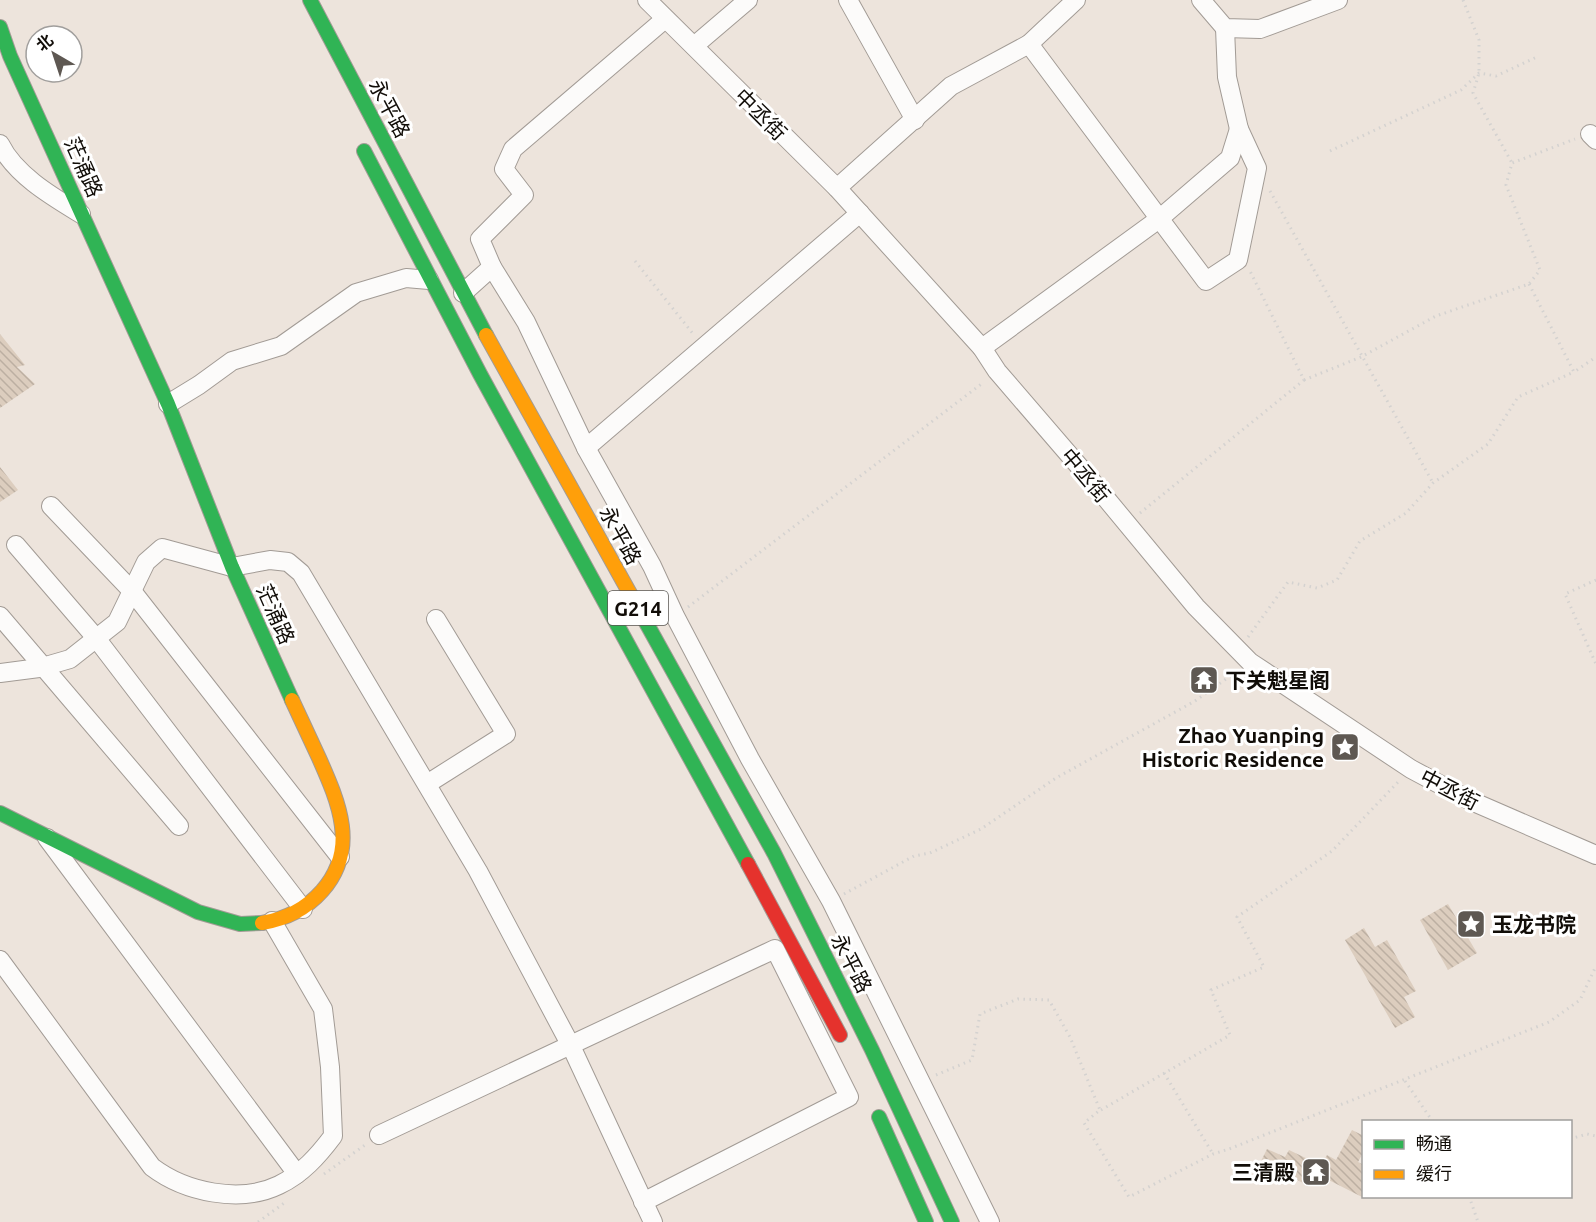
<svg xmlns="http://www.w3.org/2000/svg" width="1596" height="1222" viewBox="0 0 1596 1222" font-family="Ubuntu,'Noto Sans SC',sans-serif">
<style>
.building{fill:url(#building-back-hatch)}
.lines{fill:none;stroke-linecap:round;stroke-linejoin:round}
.street-casing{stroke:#a29b95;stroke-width:20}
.fast-casing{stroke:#a29b95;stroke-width:16}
.slow-casing{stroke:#a29b95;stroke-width:16}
.jam-casing{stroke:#a29b95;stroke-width:16}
.path{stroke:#d4d2d0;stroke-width:3;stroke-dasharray:1.5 4.5;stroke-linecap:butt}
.street{stroke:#fcfbfa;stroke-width:18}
.fast{stroke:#30b455;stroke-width:14}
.slow{stroke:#ff9f0a;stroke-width:14}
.jam{stroke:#e5322d;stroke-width:14}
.labels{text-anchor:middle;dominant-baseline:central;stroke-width:6;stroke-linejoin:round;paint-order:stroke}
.shield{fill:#fff;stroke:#585652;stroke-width:1.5}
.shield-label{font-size:20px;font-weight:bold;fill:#110d08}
.street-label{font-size:21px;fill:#110d08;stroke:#fff}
.poi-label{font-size:21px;font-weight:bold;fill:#110d08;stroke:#fff;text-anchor:start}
</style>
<defs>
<pattern id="building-back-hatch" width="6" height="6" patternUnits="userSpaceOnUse" patternTransform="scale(1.5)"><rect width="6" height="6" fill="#dccdbe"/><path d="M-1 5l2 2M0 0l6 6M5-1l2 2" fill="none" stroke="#bcafa2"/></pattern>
</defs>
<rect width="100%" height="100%" fill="#ede4dc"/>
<g class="building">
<polygon points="0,334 25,365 17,367 35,384 0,408"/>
<polygon points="0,467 18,490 0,502"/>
<polygon points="1205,667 1217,683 1203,693 1191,678"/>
<polygon points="1448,904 1477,953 1448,970 1420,920"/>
<polygon points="1364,928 1375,947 1387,940 1416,991 1404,997 1415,1017 1395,1028 1345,940"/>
<polygon points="1352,1130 1364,1136 1364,1151 1358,1162 1364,1165 1364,1198 1317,1174 1327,1155 1336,1160"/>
<polygon points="1267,1149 1285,1157 1289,1150 1314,1162 1303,1183 1261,1161"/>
</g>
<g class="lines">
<g class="street-casing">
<g id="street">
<polyline points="647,0 837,188 982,348 997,371 1090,479 1196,607 1250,662 1411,769 1469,800 1596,855"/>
<polyline points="848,0 915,120"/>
<polyline points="1201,0 1225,28 1260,29 1338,0"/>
<polyline points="1029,44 1206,281 1238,260 1257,168 1239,129 1227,77 1225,28"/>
<polyline points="694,46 748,0"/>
<polyline points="1590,134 1596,140"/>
<path d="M0,144C15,175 53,197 81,214"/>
<polyline points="837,188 951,86 1029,44 1076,0"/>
<polyline points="492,267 480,239 524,195 504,169 513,149 665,19"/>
<polyline points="463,293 492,267 526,322 586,448 652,566 675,616 750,759 831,901 990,1222"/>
<polyline points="982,348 1159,219 1230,158 1239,129"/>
<polyline points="168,404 199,385 232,361 281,346 356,293 406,278 429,280"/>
<polyline points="586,448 860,213"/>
<polyline points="51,506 132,591 340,857"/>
<polyline points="16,545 96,638 303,909"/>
<polyline points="0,616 179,826"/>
<polyline points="0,673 39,668 70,659 117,622 146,562 162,548 232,567 270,560 288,562 301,573 478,871 571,1046 653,1222"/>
<polyline points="427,784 506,734 436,619"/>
<polyline points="47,838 297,1174"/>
<path d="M0,960L152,1167C185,1192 240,1204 279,1185C302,1174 318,1156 333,1136L330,1067L323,1009L272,921"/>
<polyline points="379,1135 775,949 849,1097 643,1202"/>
</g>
</g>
<g class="fast-casing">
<g id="fast">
<polyline points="310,0 486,335"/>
<polyline points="0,27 10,56 168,404 232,567 292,700"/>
<polyline points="364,151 480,374 748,864"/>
<polyline points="633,599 774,853 872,1050 952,1222"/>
<polyline points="0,813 198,912 240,924 262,923"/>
<polyline points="879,1117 926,1222"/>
</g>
</g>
<g class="slow-casing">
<g id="slow">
<polyline points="486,335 633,599"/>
<path d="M262,923C286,919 306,909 322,891C359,849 339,803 319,758C310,739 301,719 292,700"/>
</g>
</g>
<g class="jam-casing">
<polyline id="jam" points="748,864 840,1035"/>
</g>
<g class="path">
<polyline points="1463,0 1479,40 1479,73 1473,93 1512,163"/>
<polyline points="1330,151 1461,90 1479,73 1496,76 1539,56"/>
<polyline points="1270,191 1433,483"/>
<polyline points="635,261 694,335"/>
<polyline points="1529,284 1574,372 1596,357"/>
<polyline points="1304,380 1361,357 1436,316 1529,284 1540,270 1506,185 1512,163 1575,139"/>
<polyline points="1140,513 1304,380 1250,271"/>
<polyline points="1596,580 1565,594 1596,664"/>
<polyline points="688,607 984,382"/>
<polyline points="1248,637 1288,582 1317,588 1337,580 1360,541 1406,513 1433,483 1488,444 1518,397 1574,372"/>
<polyline points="844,894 914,856 930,853 981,829 1056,778 1195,701 1236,672"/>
<polyline points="1164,1073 1213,1154"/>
<polyline points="936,1075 972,1060 980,1014 1018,999 1049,1000 1070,1037 1100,1110 1084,1123 1129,1197 1213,1154 1229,1149 1549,1022 1580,1000 1596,966"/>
<polyline points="1405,1081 1433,1122"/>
<polyline points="1101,1110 1230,1035 1211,990 1264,967 1237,917 1332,851 1399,781"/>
<polyline points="1570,1139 1587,1134 1596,1136"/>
<polyline points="324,1174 365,1145"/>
<polyline points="1469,1196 1478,1222"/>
<polyline points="258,1222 287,1201"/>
</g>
<use href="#street" class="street"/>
<use href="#fast" class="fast"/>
<use href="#slow" class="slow"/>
<use href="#jam" class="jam"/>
</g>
<defs>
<g id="temple-square" transform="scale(1.5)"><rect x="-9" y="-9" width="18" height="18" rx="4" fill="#5e5852" stroke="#fff"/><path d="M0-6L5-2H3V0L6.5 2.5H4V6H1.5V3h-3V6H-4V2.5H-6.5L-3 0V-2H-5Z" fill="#fff"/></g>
<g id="sight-square" transform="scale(1.5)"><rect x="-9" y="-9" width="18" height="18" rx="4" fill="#5e5852" stroke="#fff"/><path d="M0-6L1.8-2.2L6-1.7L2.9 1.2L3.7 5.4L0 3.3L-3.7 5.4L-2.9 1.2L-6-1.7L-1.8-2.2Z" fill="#fff"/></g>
</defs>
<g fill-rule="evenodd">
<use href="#temple-square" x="1204" y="680"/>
<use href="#sight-square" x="1345" y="747"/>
<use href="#sight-square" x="1471" y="924"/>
<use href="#temple-square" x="1316" y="1172"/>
</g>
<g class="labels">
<rect class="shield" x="608" y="591" width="60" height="34" rx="4.5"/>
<g class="shield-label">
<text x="638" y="608">G214</text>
</g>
<g class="street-label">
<text transform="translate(390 108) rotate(62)">永平路</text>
<text transform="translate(761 114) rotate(45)">中丞街</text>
<text transform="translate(84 167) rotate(66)">茫涌路</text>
<text transform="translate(1086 475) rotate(50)">中丞街</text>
<text transform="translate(621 535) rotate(61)">永平路</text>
<text transform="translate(276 614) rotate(66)">茫涌路</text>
<text transform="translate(1450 789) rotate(27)">中丞街</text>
<text transform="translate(852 963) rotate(63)">永平路</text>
</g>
<g class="poi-label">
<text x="1225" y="680">下关魁星阁</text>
<text x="1324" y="735" text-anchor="end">Zhao Yuanping<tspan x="1324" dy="24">Historic Residence</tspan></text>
<text x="1492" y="924">玉龙书院</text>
<text x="1295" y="1172" text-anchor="end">三清殿</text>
</g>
</g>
<rect x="1362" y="1120" width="210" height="78" fill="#ffffff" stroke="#a09e9c" stroke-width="1.5"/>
<rect x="1374" y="1140" width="30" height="9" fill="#30b455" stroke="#a09e9c" stroke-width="1.5"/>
<text x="1416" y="1150" font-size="18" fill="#110d08">畅通</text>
<rect x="1374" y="1170" width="30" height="9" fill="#ff9f0a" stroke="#a09e9c" stroke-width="1.5"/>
<text x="1416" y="1180" font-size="18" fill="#110d08">缓行</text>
<g transform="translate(54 54) rotate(321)"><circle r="28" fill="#ffffff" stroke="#a09e9c" stroke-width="1.5"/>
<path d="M0-4.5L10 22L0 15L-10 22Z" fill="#5e5852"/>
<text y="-9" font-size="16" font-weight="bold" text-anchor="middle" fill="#110d08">北</text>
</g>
</svg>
